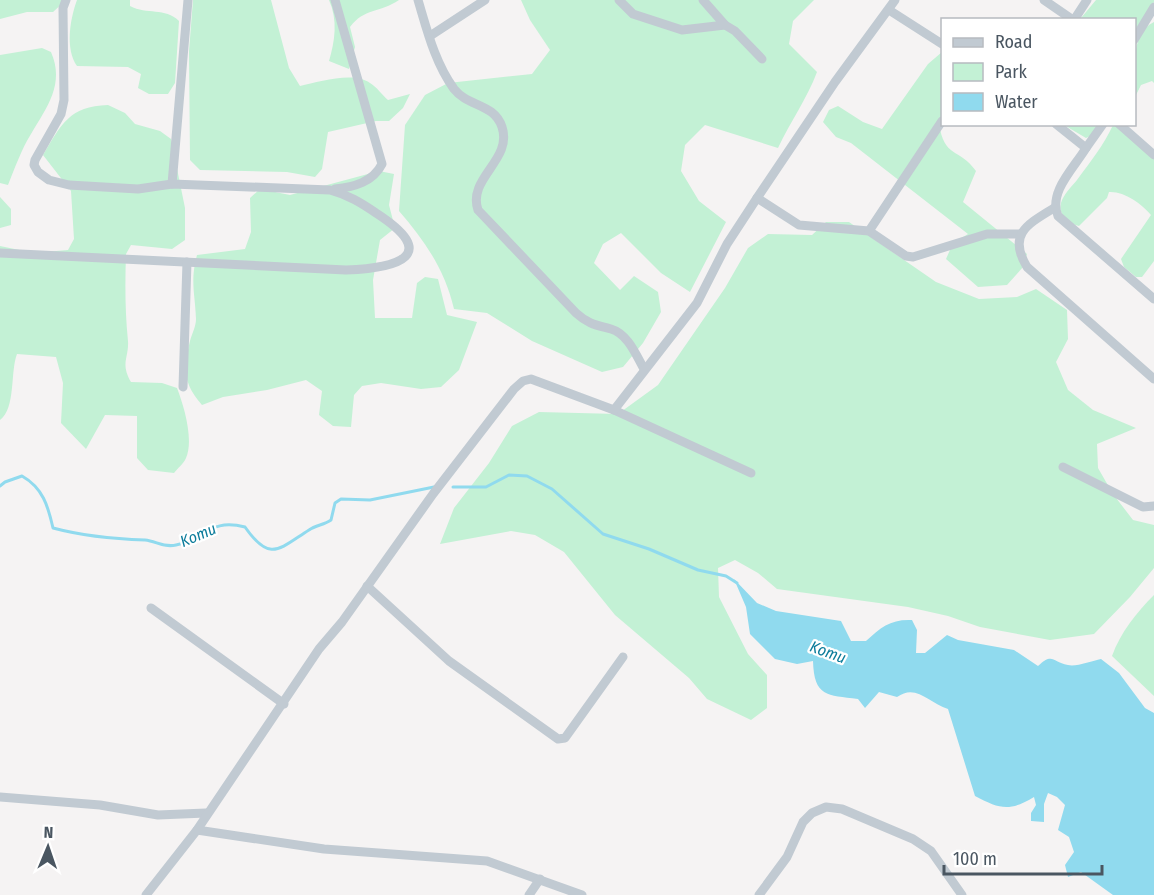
<svg xmlns="http://www.w3.org/2000/svg" width="1154" height="895" viewBox="0 0 1154 895" font-family="'Fira Sans Condensed',sans-serif">
<style>
.green{fill:#c3f1d5}
.water{fill:#90daee}
.lines{fill:none;stroke-linecap:round;stroke-linejoin:round}
.stream{stroke:#90daee;stroke-width:3}
.minor{stroke:#c1cad2;stroke-width:9}
.labels{text-anchor:middle;dominant-baseline:central;stroke-width:4.5;stroke-linejoin:round;paint-order:stroke}
.water-label{font-size:16px;font-style:italic;fill:#0c7c9b;stroke:#fff}
</style>
<rect width="100%" height="100%" fill="#f5f3f3"/>
<g class="green">
<polygon points="0,0 66,0 53,12 27,12 0,19"/>
<path d="M77,0H130V6C147,15 165,7 179,21L175,83L168,94H149L138,88L141,74L128,67L77,66C65,49 70,19 77,0Z"/>
<path d="M193,0H271L289,68L300,86C319,82 353,71 370,83C377,87 382,95 388,100L410,94L403,108L389,121H376L328,132L322,169L315,177L287,172L200,170L190,160L189,51Z"/>
<path d="M329,0H399C380,13 364,8 350,27L355,47L349,69L329,61C335,41 338,20 329,0Z"/>
<path d="M521,0H814L793,21L789,44L817,72C807,99 790,122 778,148L705,125L685,145L681,171L699,201L726,222L690,292L661,273L621,233L603,244L594,263L620,290L634,276L658,292L661,312L643,343L623,367L602,372L532,341L487,313L454,309C445,270 425,241 399,211L405,125L425,95L448,83L532,74L550,50L530,20Z"/>
<polygon points="1096,0 1154,0 1154,2 1135,30 1134,20 1081,18"/>
<path d="M1154,22V83L1152,81L1141,85L1135,97C1135,75 1129,33 1154,22Z"/>
<path d="M42,48L51,52C65,84 47,107 31,134C21,150 15,168 8,185L0,183V55Z"/>
<path d="M942,52V120L939,123C944,159 959,147 976,171L963,202L1027,254L1023,267L1007,285L978,287L946,259L953,243L968,234L851,143L836,137L823,122L829,110L838,106L863,122L882,129L928,64Z"/>
<path d="M108,105L125,113L135,124L160,131L171,139L185,208V240L172,249L131,245L126,254C125,283 125,312 128,341C129,358 120,363 131,382L162,383L177,388C184,406 194,440 186,458C184,463 177,469 174,473L148,470L137,458V416L105,415L86,449L61,423L63,383L56,357L17,354C10,372 16,408 0,420V246L34,253L68,250L74,239L71,191L43,155C61,125 69,106 108,105Z"/>
<polygon points="1064,125 1101,125 1095,134 1086,138"/>
<path d="M1113,125H1121L1154,152V261L1142,277H1136L1124,267L1121,259L1151,215C1142,204 1124,191 1109,192L1107,198L1079,226C1069,223 1058,216 1061,203C1063,195 1072,186 1077,180C1090,162 1104,145 1113,125Z"/>
<path d="M379,171L394,174L389,205L395,228L380,240L373,280L375,318H412L417,283L425,277L438,279L447,315L477,322L459,370L441,387L421,389L381,383L362,386L354,395L351,427L333,426L319,415L322,391L306,380L267,390L223,397L202,405C183,383 183,370 190,341C192,334 196,326 196,319C195,293 190,281 197,255L245,249L251,232L250,198L260,189L290,195Z"/>
<polygon points="0,197 11,209 11,225 0,228"/>
<polygon points="826,222 849,222 936,282 979,299 1017,297 1036,289 1067,310 1068,339 1056,362 1068,390 1093,410 1136,428 1097,444 1098,468 1113,494 1133,520 1154,525 1154,568 1130,597 1094,634 1050,640 980,627 948,616 908,607 777,589 758,573 735,560 718,568 719,597 748,654 767,675 767,708 751,720 707,699 689,678 615,615 564,552 535,535 511,531 440,544 454,508 489,463 512,426 539,412 618,414 658,385 725,288 748,248 768,234 812,235"/>
<path d="M1154,595V696L1112,656C1120,633 1137,612 1154,595Z"/>
</g>
<path class="water" d="M734,579L757,603L776,611L841,621L851,641H866C881,627 891,619 912,620L917,630L916,653H925L947,635L958,640L1014,650L1038,666C1053,652 1052,662 1068,665C1076,667 1092,661 1101,659L1119,673L1145,708L1154,713V895H1113L1081,872L1068,877L1065,865L1074,852L1069,837L1058,830L1065,805L1057,797L1048,793L1044,804V822L1031,821V813L1036,805L1034,797C1009,812 1000,809 975,796L948,709C929,703 916,683 897,697L879,692L865,708L858,699C827,695 814,697 813,661L797,664L775,659L750,634L746,607Z"/>
<g class="lines">
<g class="stream">
<path d="M0,486L5,482L22,476C43,488 48,506 53,528C83,536 115,539 145,540C156,541 164,548 176,545C207,539 209,518 245,527C270,563 279,549 309,530C316,525 324,525 331,520L335,503L341,499L370,500L434,487"/>
<polyline points="453,487 486,487 509,475 527,476 552,489 603,534 649,549 698,570 726,576 737,583"/>
</g>
<g class="minor">
<path d="M418,0C427,30 435,63 454,89C468,107 494,103 502,127C513,160 467,178 478,210L576,313C588,324 596,325 611,329C628,334 636,355 644,369"/>
<polyline points="619,0 633,14 682,30 725,25 735,31 762,59"/>
<polyline points="703,0 725,25"/>
<polyline points="1044,0 1073,20"/>
<polyline points="889,10 942,44"/>
<polyline points="1074,20 1087,0"/>
<polyline points="430,36 485,0"/>
<polyline points="1134,40 1154,7"/>
<polyline points="1056,124 1086,148 1103,124"/>
<polyline points="1119,124 1154,155"/>
<path d="M1086,148C1074,168 1048,192 1058,216L1154,299"/>
<polyline points="172,184 188,0"/>
<path d="M335,189C354,187 373,182 382,164L335,0"/>
<polyline points="757,198 799,225 869,231 906,256 913,257 987,234 1021,234"/>
<path d="M1054,208C1028,224 1007,234 1027,267L1154,379"/>
<polyline points="869,231 942,121"/>
<path d="M0,253L346,270C399,268 441,255 376,213C360,202 348,195 330,190L172,184L138,189L69,185L49,180L38,172L34,165L35,160L61,114L64,100L63,8L66,0"/>
<polyline points="183,387 187,262"/>
<polyline points="614,410 751,473"/>
<polyline points="1063,467 1143,507 1154,506"/>
<polyline points="367,586 449,661 558,739 565,738 623,657"/>
<polyline points="151,608 284,704"/>
<polyline points="0,797 100,805 158,815 206,813"/>
<polyline points="197,830 324,849 487,861 582,895"/>
<polyline points="146,895 197,830 319,649 342,622 433,494 514,389 523,381 531,379 614,410 697,303 727,244 757,198 835,82 895,0"/>
<polyline points="529,895 540,879"/>
<polyline points="759,895 787,857 803,822 812,813 826,807 842,809 913,839 931,851 962,895"/>
</g>
</g>
<g class="labels">
<g class="water-label">
<text transform="translate(198 535) rotate(-23)">Komu</text>
<text transform="translate(828 652) rotate(20)">Komu</text>
</g>
</g>
<rect x="941" y="18" width="195" height="108" fill="#ffffff" stroke="#b7bbc0" stroke-width="1.5"/>
<rect x="953" y="38" width="30" height="9" fill="#c1cad2" stroke="#b7bbc0" stroke-width="1.5"/>
<text x="995" y="48" font-size="18" fill="#4a5661">Road</text>
<rect x="953" y="63" width="30" height="18" fill="#c3f1d5" stroke="#b7bbc0" stroke-width="1.5"/>
<text x="995" y="78" font-size="18" fill="#4a5661">Park</text>
<rect x="953" y="93" width="30" height="18" fill="#90daee" stroke="#b7bbc0" stroke-width="1.5"/>
<text x="995" y="108" font-size="18" fill="#4a5661">Water</text>
<g transform="translate(48 847) rotate(2)" stroke="#ffffff" stroke-width="4.5" paint-order="stroke">
<path d="M0-4.5L10 22L0 15L-10 22Z" fill="#4a5661"/>
<text y="-9" font-size="16" font-weight="bold" text-anchor="middle" fill="#4a5661">N</text>
</g>
<path d="M944 865v9h158v-9" fill="none" stroke="#4a5661" stroke-width="3"/>
<text x="953" y="865" font-size="18" fill="#4a5661" stroke="#ffffff" stroke-width="4.5" paint-order="stroke">100 m</text>
</svg>
